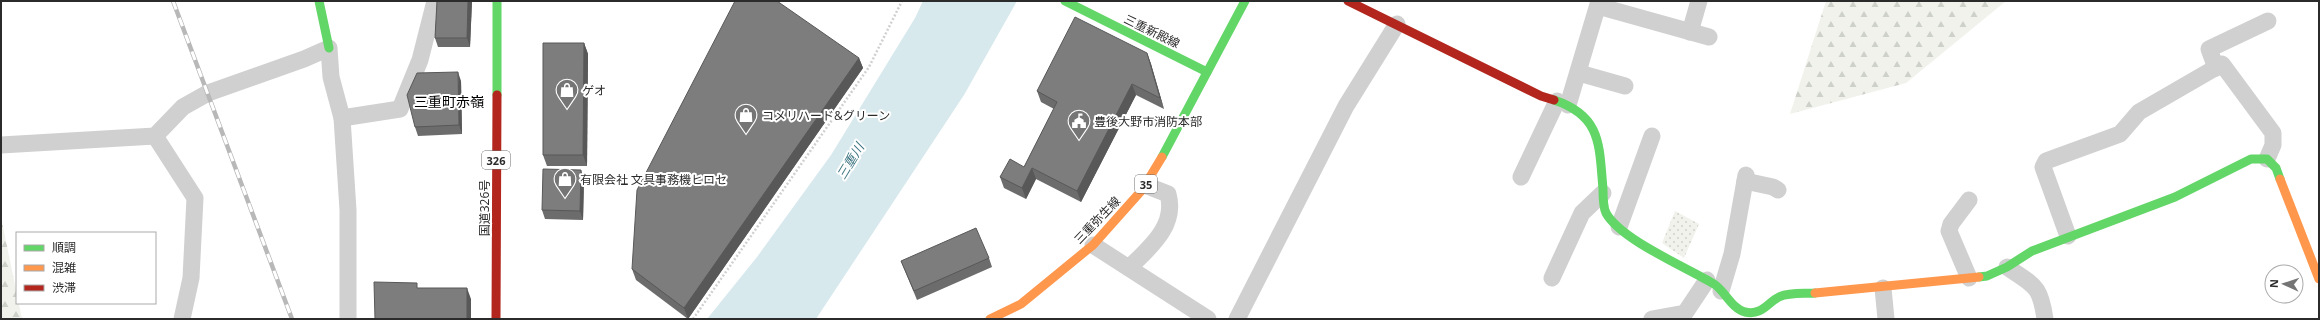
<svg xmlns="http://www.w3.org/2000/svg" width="2320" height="320" viewBox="0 0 2320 320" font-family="'Open Sans','Noto Sans JP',sans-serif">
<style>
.green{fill:url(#green-dots)}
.forest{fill:url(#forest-firs)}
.water{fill:#d8e9ee}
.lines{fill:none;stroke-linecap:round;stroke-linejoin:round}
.path{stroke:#d0d0d0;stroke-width:2.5;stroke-dasharray:2 2;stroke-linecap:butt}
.street{stroke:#d0d0d0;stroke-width:17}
.fast{stroke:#63d668;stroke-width:9}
.slow{stroke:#ff974d;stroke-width:9}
.jam{stroke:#b3261e;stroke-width:9}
.rail-casing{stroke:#b8b8b8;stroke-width:4.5}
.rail{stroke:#fff;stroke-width:3;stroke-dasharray:9;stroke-linecap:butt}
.wall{fill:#6c6c6c}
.shaded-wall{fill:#585858}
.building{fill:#7d7d7d;stroke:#585858}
.labels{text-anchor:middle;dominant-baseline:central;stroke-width:4;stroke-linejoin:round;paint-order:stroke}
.shield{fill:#fff;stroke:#6b6b6b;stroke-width:1}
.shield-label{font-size:11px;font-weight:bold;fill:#2b2b2b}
.street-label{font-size:12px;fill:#2b2b2b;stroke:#fff}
.poi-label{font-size:12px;fill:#2b2b2b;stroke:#fff;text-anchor:start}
.water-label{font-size:13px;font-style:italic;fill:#427885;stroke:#fff}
.quarter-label{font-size:14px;fill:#000;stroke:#fff}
</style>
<defs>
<pattern id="green-dots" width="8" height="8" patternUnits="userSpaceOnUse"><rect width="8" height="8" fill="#f0f2eb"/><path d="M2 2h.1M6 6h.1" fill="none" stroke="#ced0ca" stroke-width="1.8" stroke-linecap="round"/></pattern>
<pattern id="forest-firs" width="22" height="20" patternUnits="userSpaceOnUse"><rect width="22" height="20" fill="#f0f2eb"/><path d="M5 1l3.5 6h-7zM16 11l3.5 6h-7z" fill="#ced0ca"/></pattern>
</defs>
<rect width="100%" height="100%" fill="#fff"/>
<polygon class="green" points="1675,211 1699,224 1684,258 1662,243"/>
<g class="forest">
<polygon points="1826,1 2006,1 1906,83 1790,114"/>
<polygon points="1,217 22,319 1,319"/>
</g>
<polygon class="water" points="923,1 1017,1 964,95 816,319 707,319 757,257 831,155 915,18"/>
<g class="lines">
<polyline class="path" points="693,319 869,67 902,1"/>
<g class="street">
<polyline points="1598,6 1709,37"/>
<polyline points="1690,32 1699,1"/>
<polyline points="2216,68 2209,49 2268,21"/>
<polyline points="1579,73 1625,86"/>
<polyline points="1568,105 1599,1"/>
<polyline points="342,118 400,109 420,60 435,1"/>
<polyline points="155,136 195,198 191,278 182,319"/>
<polyline points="1,145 155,136 183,107 208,93 304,59 329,48 331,77 342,118 348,210 348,319"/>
<polyline points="1521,177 1557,101"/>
<polyline points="1745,181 1773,187 1778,190"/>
<polyline points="1969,200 1951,224 1949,231 1969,278"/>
<polyline points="1619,227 1652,136"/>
<polyline points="2068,236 2043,167 2046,161 2120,134 2139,112 2222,64 2273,133 2273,145 2267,159"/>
<polyline points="1093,245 1208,319"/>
<path d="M2007,267C2034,286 2040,284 2045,319"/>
<path d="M1129,268C1149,248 1177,226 1168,194L1145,185"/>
<polyline points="1552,278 1582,213 1603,193"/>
<polyline points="1883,288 1886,319"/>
<polyline points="1721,291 1732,254 1746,175"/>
<polyline points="1237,319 1346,106 1397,24"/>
<polyline points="1652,319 1685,313 1707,280"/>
</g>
<g class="fast">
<polyline points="319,1 329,48"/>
<polyline points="1065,1 1207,72"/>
<polyline points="497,95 497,1"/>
<path d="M1554,100C1602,116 1599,145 1603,189C1603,196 1603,207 1606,213C1621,240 1686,267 1714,284C1725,291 1731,308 1745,312C1762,316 1768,302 1779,297C1790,292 1804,294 1815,293"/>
<polyline points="1162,157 1245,1"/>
<polyline points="1979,277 1987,276 2007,267 2032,251 2175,197 2251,159 2267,159 2276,168 2280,179"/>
</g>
<g class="slow">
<polyline points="2280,179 2319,279"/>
<polyline points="1815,293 1979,277"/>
<polyline points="990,319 1021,304 1093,245 1142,190 1162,157"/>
</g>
<g class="jam">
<polyline points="1348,1 1541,96 1554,100"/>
<polyline points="496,319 497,95"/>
</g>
<g class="rail-casing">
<polyline id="rail" points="173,1 292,319"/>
</g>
<use href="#rail" class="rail"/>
</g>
<g class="wall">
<polygon points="437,1 472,1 470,47 438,47 435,38"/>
<polygon points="584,43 588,54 587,166 547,166 543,155"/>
<polygon points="1147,53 1151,64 1164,109 1136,95 1081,202 1036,179 1026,199 1004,188 1000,177 1024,167 1054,109 1041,102 1037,91"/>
<polygon points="859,58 863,68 688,319 636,280 632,269"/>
<polygon points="461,81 462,134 418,136 415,127"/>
<polygon points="584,179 583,220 545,219 542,210"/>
<polygon points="989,258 992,267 917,300 901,261"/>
</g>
<g class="shaded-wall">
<polygon points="468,1 472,1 470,47 467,38"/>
<polygon points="584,43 588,54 587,166 583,155"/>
<polygon points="1147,53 1151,64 1164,109 1160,98"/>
<polygon points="859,58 863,68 688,319 684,308"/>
<polygon points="458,72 461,81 462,134 459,125"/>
<polygon points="1132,84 1136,95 1081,202 1077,191"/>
<polygon points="1032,168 1036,179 1026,199 1022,188"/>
<polygon points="581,170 584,179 583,220 580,211"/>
<polygon points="467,288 471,299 471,319 467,319"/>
</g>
<g class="building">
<polygon points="437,1 468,1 467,38 435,38"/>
<polygon points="735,1 777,1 859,58 684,308 632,269 637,190"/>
<polygon points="1075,17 1147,53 1160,98 1132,84 1077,191 1032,168 1022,188 1000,177 1010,159 1024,167 1057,102 1037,91"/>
<polygon points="543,43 584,43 583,155 543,155"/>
<polygon points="458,72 459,125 415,127 407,95 417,73"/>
<polygon points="543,169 581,170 580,211 542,210"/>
<polygon points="976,228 989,258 914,291 901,261"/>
<polygon points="374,282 417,283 417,288 467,288 467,319 375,319"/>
</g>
<defs>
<g id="shop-pin" transform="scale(1.15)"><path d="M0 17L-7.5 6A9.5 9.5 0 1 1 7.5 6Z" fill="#757575" stroke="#fff"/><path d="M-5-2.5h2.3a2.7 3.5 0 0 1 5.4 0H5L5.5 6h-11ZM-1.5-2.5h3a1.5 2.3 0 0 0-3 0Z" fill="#fff"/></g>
<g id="civic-pin" transform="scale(1.15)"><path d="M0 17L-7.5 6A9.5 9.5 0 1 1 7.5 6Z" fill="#757575" stroke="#fff"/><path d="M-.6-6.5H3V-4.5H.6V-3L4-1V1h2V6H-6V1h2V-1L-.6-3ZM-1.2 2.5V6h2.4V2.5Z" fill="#fff"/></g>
</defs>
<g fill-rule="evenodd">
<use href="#shop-pin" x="567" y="90"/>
<use href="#shop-pin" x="746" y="115"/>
<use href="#civic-pin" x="1079" y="121"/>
<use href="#shop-pin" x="565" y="179"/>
</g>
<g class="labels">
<g class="shield">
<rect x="482" y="151" width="28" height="18" rx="3"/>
<rect x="1135" y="175" width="22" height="18" rx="3"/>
</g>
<g class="shield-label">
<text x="496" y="160">326</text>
<text x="1146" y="184">35</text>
</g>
<g class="street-label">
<text transform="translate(1152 31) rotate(26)">三重新殿線</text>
<text transform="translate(484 208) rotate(-90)">国道326号</text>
<text transform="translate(1097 220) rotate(-46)">三重弥生線</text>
</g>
<g class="poi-label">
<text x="582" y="90">ゲオ</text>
<text x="762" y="115">コメリハード&amp;グリーン</text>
<text x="1094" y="121">豊後大野市消防本部</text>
<text x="580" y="179">有限会社 文具事務機ヒロセ</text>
</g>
<g class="water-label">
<text transform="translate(850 161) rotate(-59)">三重川</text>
</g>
<g class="quarter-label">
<text x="449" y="101">三重町赤嶺</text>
</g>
</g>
<rect width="2320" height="320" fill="none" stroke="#2b2b2b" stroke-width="4"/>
<rect x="16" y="232" width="140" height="72" fill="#ffffff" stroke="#aaaaaa"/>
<rect x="24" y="245" width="20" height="6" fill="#63d668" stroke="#aaaaaa"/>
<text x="52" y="252" font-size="12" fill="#2b2b2b">順調</text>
<rect x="24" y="265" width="20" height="6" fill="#ff974d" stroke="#aaaaaa"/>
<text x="52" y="272" font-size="12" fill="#2b2b2b">混雑</text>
<rect x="24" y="285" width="20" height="6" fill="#b3261e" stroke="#aaaaaa"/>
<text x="52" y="292" font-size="12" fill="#2b2b2b">渋滞</text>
<g transform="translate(2284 284) rotate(273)"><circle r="19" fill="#ffffff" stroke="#aaaaaa"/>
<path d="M0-3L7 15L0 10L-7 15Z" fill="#757575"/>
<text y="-6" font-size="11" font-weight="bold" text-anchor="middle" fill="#2b2b2b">N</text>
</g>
</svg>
